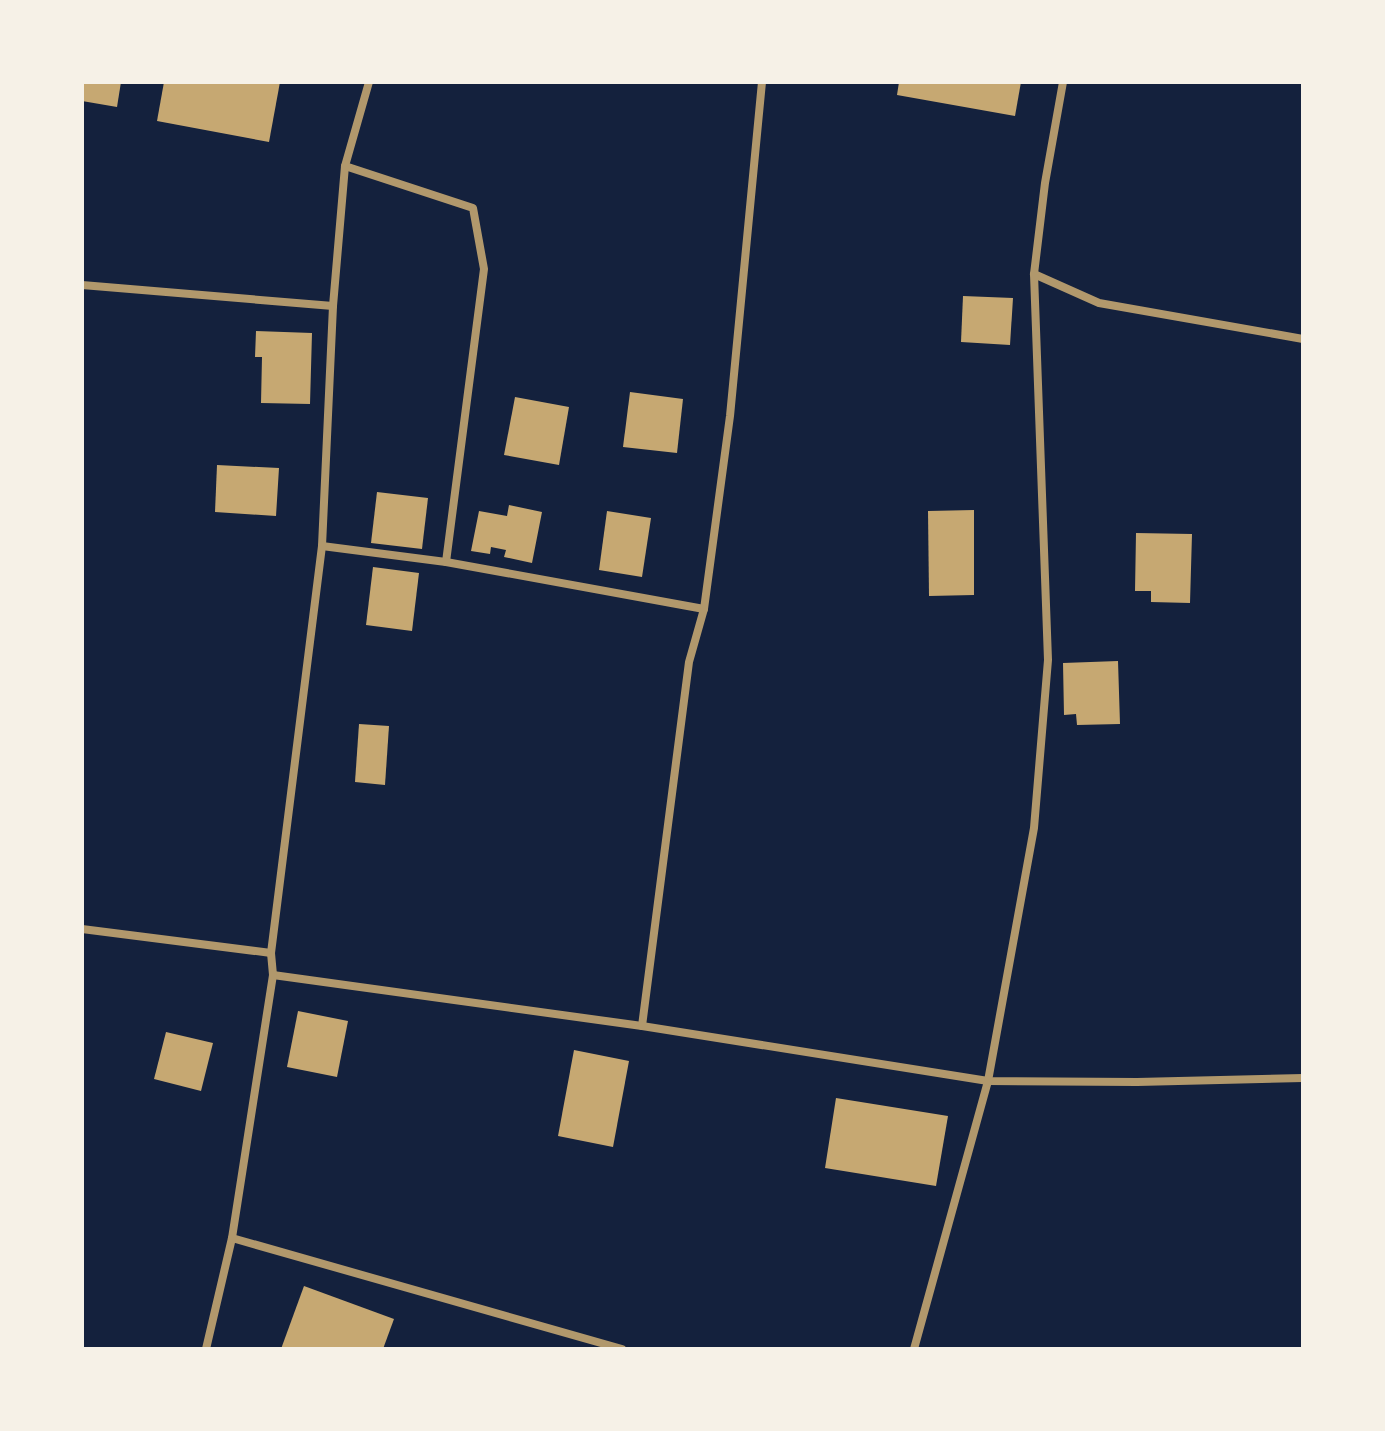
<svg xmlns="http://www.w3.org/2000/svg" width="1385" height="1431" viewBox="0 0 1385 1431" font-family="Lato,sans-serif">
<style>
.building{fill:#c6a872}
.lines{fill:none;stroke-linecap:round;stroke-linejoin:round}
.minor{stroke:#b1986c;stroke-width:8}
</style>
<rect width="100%" height="100%" fill="#14213d"/>
<g class="building">
<polygon points="82,82 121,82 117,107 82,101"/>
<polygon points="164,82 280,82 269,142 157,121"/>
<polygon points="899,82 1021,82 1015,116 897,95"/>
<polygon points="963,296 1013,298 1010,345 961,342"/>
<polygon points="256,331 312,333 310,404 261,403 262,357 255,357"/>
<polygon points="630,392 683,399 677,453 623,447"/>
<polygon points="515,397 569,407 559,465 504,455"/>
<polygon points="217,465 279,468 276,516 215,512"/>
<polygon points="377,492 428,498 422,549 371,543"/>
<polygon points="509,505 542,512 532,563 504,557 506,550 491,547 490,554 471,551 479,511 507,516"/>
<polygon points="974,510 974,595 929,596 928,511"/>
<polygon points="607,511 651,518 642,577 599,570"/>
<polygon points="1136,533 1192,534 1190,603 1151,602 1151,591 1135,591"/>
<polygon points="373,567 419,573 412,631 366,625"/>
<polygon points="1118,661 1120,724 1077,725 1076,714 1064,715 1063,663"/>
<polygon points="359,724 389,726 385,785 355,782"/>
<polygon points="298,1011 348,1021 337,1077 287,1067"/>
<polygon points="166,1032 213,1043 201,1091 154,1079"/>
<polygon points="574,1050 629,1061 613,1147 558,1136"/>
<polygon points="836,1098 948,1116 936,1186 825,1168"/>
<polygon points="304,1286 394,1319 383,1349 281,1349"/>
</g>
<g class="lines">
<g class="minor">
<polyline points="345,166 473,208 484,269 446,562"/>
<polyline points="1034,274 1099,303 1303,339"/>
<polyline points="82,285 333,306"/>
<polyline points="322,546 446,562 704,609"/>
<polyline points="82,929 271,953"/>
<polyline points="273,975 642,1026 988,1081 1137,1082 1303,1078"/>
<polyline points="642,1026 689,662 704,609 730,416 762,82"/>
<polyline points="232,1238 622,1349"/>
<polyline points="206,1349 232,1238 273,975 271,953 322,546 333,306 345,166 369,82"/>
<polyline points="914,1349 988,1081 1034,828 1048,660 1034,274 1045,183 1063,82"/>
</g>
</g>
<rect width="1385" height="1431" fill="none" stroke="#f6f1e7" stroke-width="168"/>
</svg>
